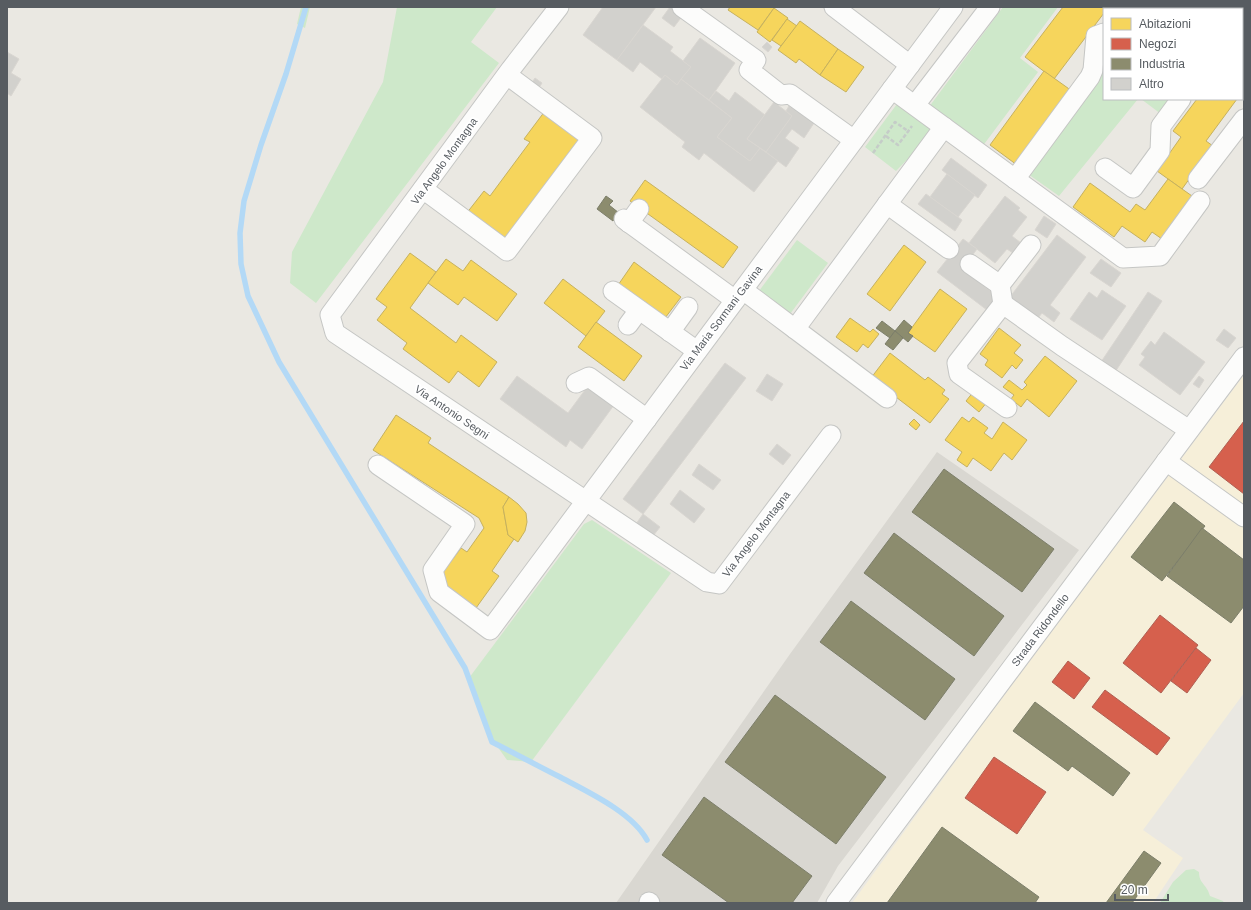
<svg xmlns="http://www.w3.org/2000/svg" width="1251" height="910" viewBox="0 0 1251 910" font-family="Arial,sans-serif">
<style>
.commercial{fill:#f6efd9}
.industrial{fill:#d9d7d1}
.green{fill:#cee8ca}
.homes{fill:#f6d55c;stroke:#c6b15e}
.shops{fill:#d6604d;stroke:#b05f53}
.industry{fill:#8c8c6e;stroke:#7c7e6a}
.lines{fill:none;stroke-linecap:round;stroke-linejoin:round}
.stream{stroke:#b3d9f6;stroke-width:5.5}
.building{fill:#d2d1cd;stroke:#d9d6d1}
.minor-casing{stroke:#c5c6c4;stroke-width:21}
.path{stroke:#c5ccc8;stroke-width:2.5;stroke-dasharray:4 2;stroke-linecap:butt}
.minor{stroke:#fcfcfb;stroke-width:19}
.labels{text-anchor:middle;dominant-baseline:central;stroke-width:4;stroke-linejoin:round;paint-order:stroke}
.street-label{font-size:11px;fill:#575c61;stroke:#fff}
</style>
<rect width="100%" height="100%" fill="#eae8e2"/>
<polygon class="commercial" points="1244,375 1244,693 1143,830 1183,858 1153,903 852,903 983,724"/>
<polygon class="industrial" points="937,452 1079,550 838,866 817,903 616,903 790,654"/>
<g class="green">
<polygon points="301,7 310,7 305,28 297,24"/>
<polygon points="397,7 497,7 471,42 499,63 316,303 290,283 292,252 383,82"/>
<polygon points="1003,7 1058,7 1020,58 1038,72 982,147 929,107"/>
<polygon points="1154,7 1211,7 1209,9 1152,9"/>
<polygon points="1104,71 1104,99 1138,99 1059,196 1028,174"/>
<polygon points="1141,99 1173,99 1161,114"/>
<polygon points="897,104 935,131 896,171 865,147"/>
<polygon points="797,240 828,263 790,314 759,291"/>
<polygon points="592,520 671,573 531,762 507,760 492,739 469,678 584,524"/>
<path d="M1194,869L1199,872C1199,884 1207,884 1210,896L1223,901L1224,903H1160L1173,882L1186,870Z"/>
</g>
<g class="homes">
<polygon points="730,7 773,7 774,8 758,30 728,10"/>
<polygon points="1063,7 1109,7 1107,9 1104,9 1104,13 1054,79 1025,57"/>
<polygon points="1116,7 1130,7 1129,9 1118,9"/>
<polygon points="774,8 788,18 770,42 757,32"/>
<polygon points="787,19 797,26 781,46 772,40"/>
<polygon points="800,21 838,49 820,75 799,59 796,63 778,50"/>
<polygon points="838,49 864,67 846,92 820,75"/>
<polygon points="1044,71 1072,91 1017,165 990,145"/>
<polygon points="1242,71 1244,72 1244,90 1242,92"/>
<polygon points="1197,99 1237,99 1206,141 1213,146 1182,189 1157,171 1181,137 1173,131"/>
<polygon points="545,111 582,138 504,242 466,214 484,191 490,196 530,142 524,139"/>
<polygon points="1168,179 1192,196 1162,239 1152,232 1145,242 1122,226 1114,237 1073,207 1090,183 1130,212 1136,204 1145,210"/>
<polygon points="645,180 738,247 723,268 630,201"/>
<polygon points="904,245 926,262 890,311 867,294"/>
<polygon points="410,253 436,272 410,308 456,343 461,335 497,362 479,387 458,371 449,383 403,349 407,343 377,320 387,307 376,299"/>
<polygon points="446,259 463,271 471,260 517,294 497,321 464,297 458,305 428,283"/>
<polygon points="634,262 681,297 662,322 616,288"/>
<polygon points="563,279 605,311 586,336 544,303"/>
<polygon points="940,289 967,309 935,352 908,333"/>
<polygon points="850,318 870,332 873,329 879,334 868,348 863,344 857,352 836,337"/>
<polygon points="596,322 642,356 624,381 578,347"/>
<polygon points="999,328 1021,345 1014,353 1023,360 1016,369 1012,365 1002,378 985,365 988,360 980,354"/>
<polygon points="890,353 925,380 928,377 945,390 942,394 949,399 930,423 871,378"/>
<polygon points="1045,356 1077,381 1049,417 1027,399 1021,407 1011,399 1014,395 1003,387 1009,380 1022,390 1027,385 1024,382"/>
<polygon points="974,391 987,402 979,412 966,401"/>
<polygon points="396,415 431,438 428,443 509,497 503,507 508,535 514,539 492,571 499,576 476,608 437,580 461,548 467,552 484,528 479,518 373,450"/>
<polygon points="962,417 969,422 973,417 988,428 984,433 992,439 1003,422 1027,440 1012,460 1004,453 991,471 973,458 967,467 957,460 962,452 945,440"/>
<polygon points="914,419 920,425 916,430 909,424"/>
<polygon points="509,497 518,504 526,513 527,522 525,531 518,542 508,535 503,507"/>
</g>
<g class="shops">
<polygon points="1244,421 1244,494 1209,467"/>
<polygon points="1160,615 1198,645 1161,693 1123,663"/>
<polygon points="1196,648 1211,660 1187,693 1171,681"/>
<polygon points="1068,661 1090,678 1074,699 1052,682"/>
<polygon points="1105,690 1170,738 1157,755 1092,707"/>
<polygon points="994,757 1046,792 1017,834 965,798"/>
</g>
<g class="industry">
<polygon points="606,196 613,201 609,205 619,213 613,221 597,209"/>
<polygon points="904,320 912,327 908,333 913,336 908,342 895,331"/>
<polygon points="882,321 895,331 890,338 876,328"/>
<polygon points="895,331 903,338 893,350 885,344"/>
<polygon points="944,469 1054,549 1022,592 912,512"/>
<polygon points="1174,502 1205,526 1162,581 1131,557"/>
<polygon points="1202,528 1244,560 1244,606 1231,623 1167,576"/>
<polygon points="894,533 1004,616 974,656 864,573"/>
<polygon points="851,601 955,679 925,720 820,642"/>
<polygon points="775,695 886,777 836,844 725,762"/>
<polygon points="1035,702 1130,773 1113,796 1072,766 1068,771 1013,731"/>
<polygon points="704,797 812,876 792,903 729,903 662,855"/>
<polygon points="942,827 1039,897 1035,903 887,903"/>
<polygon points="1144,851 1161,863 1132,903 1106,903"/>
</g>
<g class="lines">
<path class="stream" d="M306,7L286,74L261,145L244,201L240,233L241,264L248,296L279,362L465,668L492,742C514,753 536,765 558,776C586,791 632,812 647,840"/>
</g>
<g class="building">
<polygon points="603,7 656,7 617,60 583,35"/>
<polygon points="670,7 683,15 674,27 662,18"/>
<polygon points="643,25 673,47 670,51 691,67 677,85 665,75 662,79 640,62 633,72 617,60"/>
<polygon points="700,38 735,63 709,100 681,79 691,67 683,61"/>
<polygon points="767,42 772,47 768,52 762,47"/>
<polygon points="7,52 19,59 11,73 21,79 11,96 7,93"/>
<polygon points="665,75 677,85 681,79 732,118 717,137 750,161 760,148 778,161 754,192 704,153 699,160 682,147 685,142 640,107"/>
<polygon points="535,78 542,83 536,92 529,87"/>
<polygon points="716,91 729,101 735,92 765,115 747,139 760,148 750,161 717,137 732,118 709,100"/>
<polygon points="774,102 792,116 766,152 747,139"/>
<polygon points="789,106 814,123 804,138 792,129 785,138 799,148 786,167 766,152 792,116 786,111"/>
<polygon points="951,158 987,185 978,198 942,170"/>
<polygon points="947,174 975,195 958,217 930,197"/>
<polygon points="926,194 962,220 955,231 918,204"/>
<polygon points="1005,196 1020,208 1018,210 1027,217 1012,236 1021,243 1013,253 1007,249 995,263 969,243"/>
<polygon points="1044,216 1056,224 1047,238 1035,230"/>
<polygon points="1057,235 1086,257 1050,305 1060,313 1054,322 1042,313 1038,318 1010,297"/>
<polygon points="963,239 977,249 962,269 998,297 987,310 937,272"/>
<polygon points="1101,259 1121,273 1111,287 1090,273"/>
<polygon points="1102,290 1126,306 1102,340 1070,319 1089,292 1097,298"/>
<polygon points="1148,292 1162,301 1115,372 1101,362"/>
<polygon points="1224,329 1236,338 1228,348 1216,340"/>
<polygon points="1164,332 1205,362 1180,395 1139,365 1145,357 1141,354 1151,341 1155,345"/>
<polygon points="725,363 746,378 643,514 623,499"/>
<polygon points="767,374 783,384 772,401 756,391"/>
<polygon points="517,376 568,413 588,386 614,405 582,449 570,440 566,447 500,399"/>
<polygon points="1199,376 1204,380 1199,388 1193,384"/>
<polygon points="777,444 791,455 783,465 769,454"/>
<polygon points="699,464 721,480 713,490 692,475"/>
<polygon points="680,490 705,509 694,523 670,504"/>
<polygon points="643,514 660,527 653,536 636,524"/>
</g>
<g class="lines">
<g class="minor-casing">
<g id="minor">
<polyline points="559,7 511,69 330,315 335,333 707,582 719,584 831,435"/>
<polyline points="682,7 756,60 749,70 781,95 790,94 854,140"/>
<polyline points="834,7 910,65"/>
<polyline points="1142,9 1143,7"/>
<polyline points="1242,18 1244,16"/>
<polyline points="892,89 1123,258 1160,256 1200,201"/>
<polyline points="915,105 990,7"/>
<polyline points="1105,168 1133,188 1160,151 1161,126 1181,99"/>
<polyline points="1015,179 1090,77 1093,70 1096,36 1104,33"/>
<polyline points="1198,179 1244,119"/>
<polyline points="423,189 507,251 592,138 507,75"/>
<polyline points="887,204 949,249"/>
<polyline points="624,219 735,300"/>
<polyline points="629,223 639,209"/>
<polyline points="970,264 1000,285"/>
<polyline points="743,290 795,329 944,127"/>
<polyline points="613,291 697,351"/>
<polyline points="1003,304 1062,346 1189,430"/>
<polyline points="628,325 639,310"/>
<polyline points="795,329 887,398"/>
<polyline points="670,332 688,307"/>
<polyline points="576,383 589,377 647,419"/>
<polyline points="1007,408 959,374 957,363 1003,304 1000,285 1031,245"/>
<polyline points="1166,461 1244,517"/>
<polyline points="378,465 465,524 433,570 439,592 490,630 953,7"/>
<polyline points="649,902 650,903"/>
<polyline points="836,903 1244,357"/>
</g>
</g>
<g class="path">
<polyline points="886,136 898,145 912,126"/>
<polyline points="873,153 895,122 908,131"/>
</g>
<use href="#minor" class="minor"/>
</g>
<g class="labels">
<g class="street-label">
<text transform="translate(444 161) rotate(-54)">Via Angelo Montagna</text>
<text transform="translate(721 318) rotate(-53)">Via Maria Sormani Gavina</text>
<text transform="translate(452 412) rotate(34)">Via Antonio Segni</text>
<text transform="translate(756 534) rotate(-53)">Via Angelo Montagna</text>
<text transform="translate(1040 630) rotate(-53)">Strada Ridondello</text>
</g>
</g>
<rect width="1251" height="910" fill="none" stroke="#575c61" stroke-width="16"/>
<rect x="1103" y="8" width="140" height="92" fill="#ffffff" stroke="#bcbec0"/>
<rect x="1111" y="18" width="20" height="12" fill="#f6d55c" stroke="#bcbec0"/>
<text x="1139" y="28" font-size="12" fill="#575c61">Abitazioni</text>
<rect x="1111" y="38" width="20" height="12" fill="#d6604d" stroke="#bcbec0"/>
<text x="1139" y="48" font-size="12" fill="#575c61">Negozi</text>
<rect x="1111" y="58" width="20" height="12" fill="#8c8c6e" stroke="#bcbec0"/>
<text x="1139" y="68" font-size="12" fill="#575c61">Industria</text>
<rect x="1111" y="78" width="20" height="12" fill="#d2d1cd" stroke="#bcbec0"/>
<text x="1139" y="88" font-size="12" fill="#575c61">Altro</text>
<path d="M1115 894v6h53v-6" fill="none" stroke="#575c61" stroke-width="2"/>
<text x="1121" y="894" font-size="12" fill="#575c61" stroke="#ffffff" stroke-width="3" paint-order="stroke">20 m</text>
</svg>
